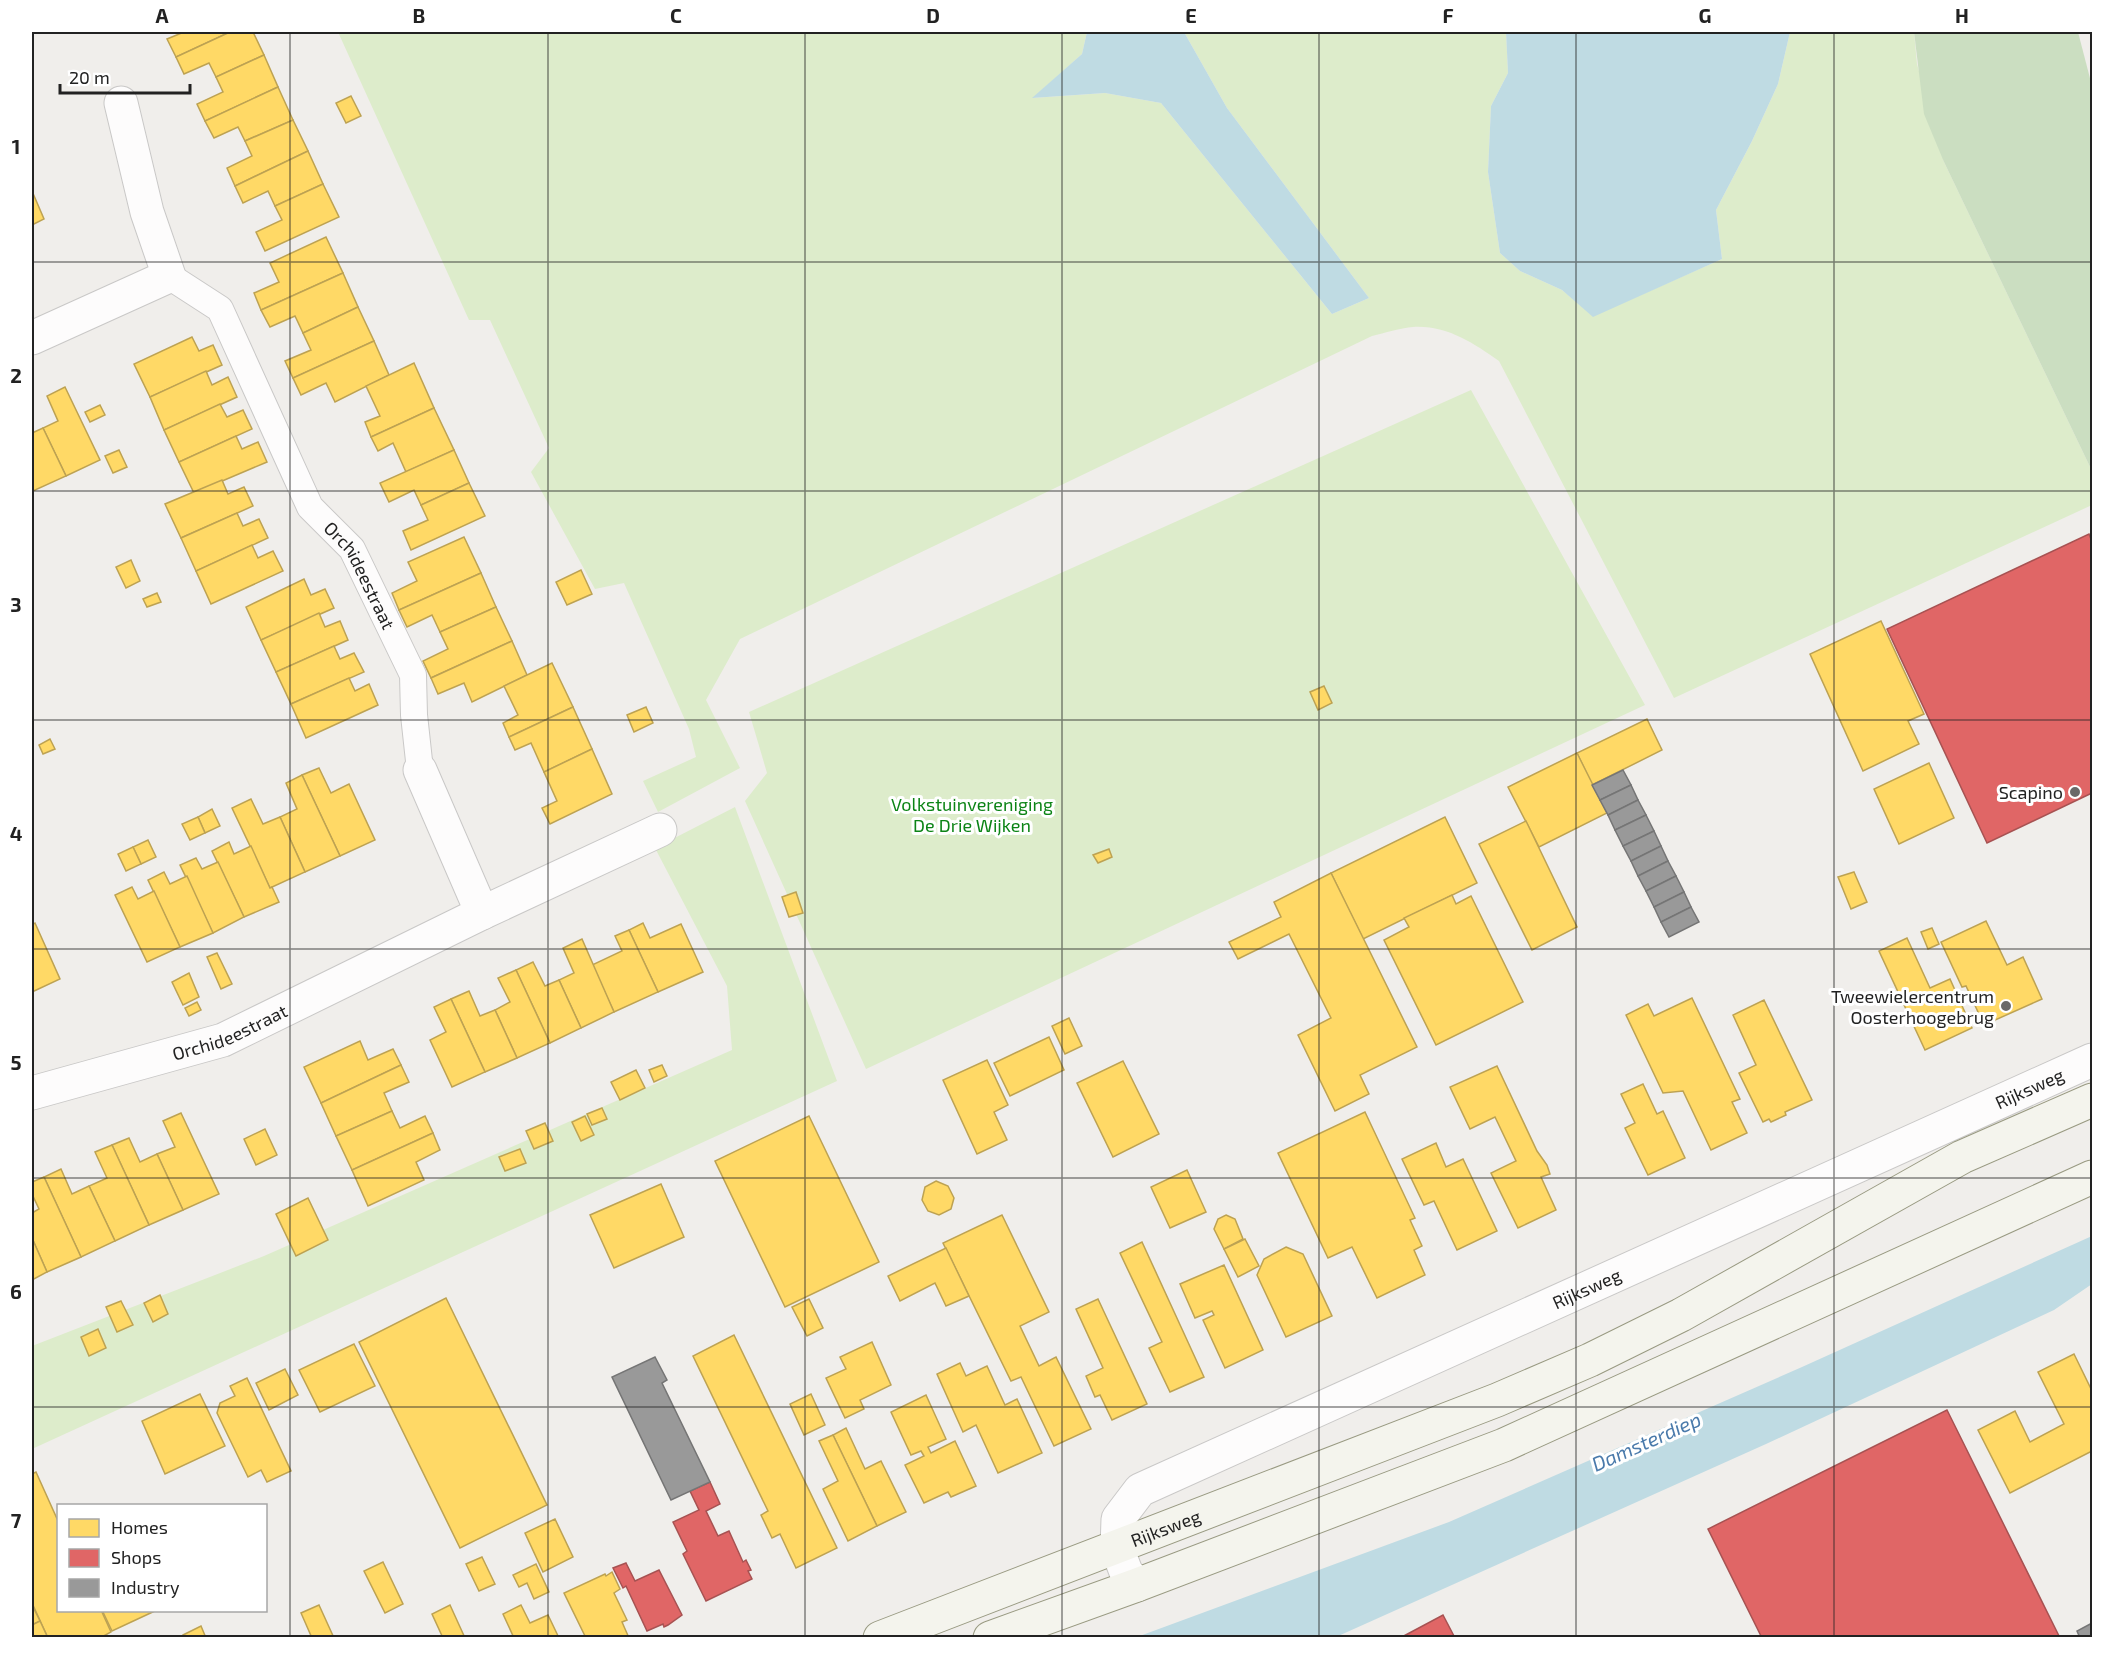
<svg xmlns="http://www.w3.org/2000/svg" width="2124" height="1669" viewBox="0 0 2124 1669" font-family="'Exo 2',sans-serif">
<style>
.grass{fill:#ddeccb}
.forest{fill:#cbdec1}
.water{fill:#bfdbe3}
.homes{fill:#ffd966;stroke:#bda252;stroke-width:1.5}
.shops{fill:#e06666;stroke:#a75252;stroke-width:1.5}
.industry{fill:#999;stroke:#757575;stroke-width:1.5}
.lines{fill:none;stroke-linecap:round;stroke-linejoin:round}
.pedestrian-casing{stroke:#c9c8c7;stroke-width:28}
.minor-casing{stroke:#c9c8c7;stroke-width:35}
.secondary-casing{stroke:#999a82;stroke-width:35}
.pedestrian{stroke:#fdfcfc;stroke-width:26}
.minor{stroke:#fdfcfc;stroke-width:33}
.secondary{stroke:#f4f4ed;stroke-width:33}
.grid{fill:none;stroke:#222;stroke-width:1.5;stroke-opacity:0.55}
.poi-dot{fill:#6a6968;stroke:#fff;stroke-width:2}
.labels{text-anchor:middle;dominant-baseline:central;stroke-width:6;stroke-linejoin:round;paint-order:stroke}
.street-label{font-size:18px;fill:#222;stroke:#fff}
.poi-label{font-size:18px;fill:#222;stroke:#fff;text-anchor:end}
.park-label{font-size:18px;fill:#0c8416;stroke:#fff}
.water-label{font-size:20px;font-style:italic;fill:#4a7aab;stroke:#fff}
.neatline{fill:none;stroke:#222;stroke-width:2}
.grid-label{font-size:20px;text-anchor:middle;font-weight:bold;fill:#222}
</style>
<rect width="100%" height="100%" fill="#f0eeeb"/>
<g class="grass">
<path d="M338,32H1087L1082,54L1033,98L1105,93L1161,103L1332,314L1369,298L1227,108L1184,32H1506L1508,73L1491,106L1488,172L1500,253L1520,271L1562,290L1593,316L1722,259L1716,210L1752,141L1778,84L1790,32H1914L1917,64L1944,162L2092,471V505L1674,698L1499,361C1473,343 1447,325 1413,327C1400,328 1385,333 1372,336L740,639L706,700L740,768L658,812L643,781L696,757L689,729L624,583L595,589L531,472L549,448L490,320H469Z"/>
<polygon points="1471,390 1645,705 866,1069 745,801 767,773 749,712"/>
<polygon points="735,807 837,1081 32,1449 32,1346 264,1256 732,1050 727,986 655,848"/>
</g>
<polygon class="forest" points="1914,32 2078,32 2092,86 2092,471 1944,162 1924,114"/>
<g class="water">
<polygon points="1087,32 1184,32 1227,108 1369,298 1332,314 1161,103 1105,93 1032,98 1082,54"/>
<polygon points="1506,32 1790,32 1778,84 1752,141 1716,210 1722,259 1593,317 1562,290 1520,271 1500,253 1488,172 1491,106 1508,73"/>
<polygon points="2092,1236 2092,1284 2054,1310 1766,1444 1336,1637 1137,1637 1449,1522 1802,1367"/>
</g>
<g class="homes">
<polygon points="184,32 230,32 176,57 167,39"/>
<polygon points="230,32 253,32 264,55 216,77 209,63 184,74 176,57"/>
<polygon points="264,55 278,87 205,121 197,104 223,92 216,77"/>
<polygon points="278,87 293,120 245,141 238,127 214,138 205,121"/>
<polygon points="351,96 361,116 346,123 336,103"/>
<polygon points="293,120 308,151 235,186 227,168 252,156 245,141"/>
<polygon points="308,151 323,184 275,206 268,191 243,203 235,186"/>
<polygon points="323,184 339,217 265,251 256,232 282,220 275,206"/>
<polygon points="32,191 44,219 32,225"/>
<polygon points="326,237 343,273 261,310 254,293 279,282 270,263"/>
<polygon points="343,273 358,307 303,333 295,316 270,327 261,310"/>
<polygon points="358,307 374,341 293,378 285,361 311,350 303,333"/>
<polygon points="192,337 199,351 213,345 222,365 150,397 134,364"/>
<polygon points="374,341 389,375 335,402 326,383 301,395 293,378"/>
<polygon points="414,363 434,408 371,437 365,422 380,416 366,386"/>
<polygon points="206,371 212,385 228,377 237,397 164,430 150,397"/>
<polygon points="65,387 100,460 66,476 43,428 58,421 47,396"/>
<polygon points="220,404 227,417 243,410 252,429 179,462 164,430"/>
<polygon points="100,405 105,415 90,422 85,412"/>
<polygon points="434,408 454,450 406,472 393,443 378,451 371,437"/>
<polygon points="43,428 66,476 33,491 32,487 32,433"/>
<polygon points="236,436 242,449 258,442 267,462 194,493 179,462"/>
<polygon points="119,450 127,467 113,473 105,456"/>
<polygon points="454,450 469,483 421,505 414,490 389,502 380,483"/>
<polygon points="222,480 228,494 244,487 253,506 181,538 165,504"/>
<polygon points="469,483 485,516 411,550 403,531 428,520 421,505"/>
<polygon points="237,513 243,526 259,519 268,538 196,571 181,538"/>
<polygon points="464,537 481,573 399,610 392,593 417,581 408,562"/>
<polygon points="252,545 258,558 273,551 283,571 211,604 196,571"/>
<polygon points="131,560 140,581 126,588 116,567"/>
<polygon points="581,570 592,594 567,605 556,582"/>
<polygon points="481,573 496,607 440,632 432,615 407,627 399,610"/>
<polygon points="304,579 311,595 325,589 334,608 261,640 246,607"/>
<polygon points="157,593 161,602 147,607 143,599"/>
<polygon points="496,607 512,641 431,678 423,661 448,649 440,632"/>
<polygon points="319,613 325,627 340,621 348,640 276,672 261,640"/>
<polygon points="1881,621 1924,714 1908,721 1919,744 1863,771 1810,654"/>
<polygon points="512,641 527,675 472,702 464,683 438,694 431,678"/>
<polygon points="334,646 340,659 354,653 364,672 291,704 276,672"/>
<polygon points="552,663 573,707 509,737 503,723 518,715 504,686"/>
<polygon points="349,678 355,691 369,684 378,705 306,738 291,704"/>
<polygon points="1324,686 1332,703 1318,710 1310,692"/>
<polygon points="573,707 592,749 544,772 531,743 515,750 509,737"/>
<polygon points="646,707 653,723 634,732 627,715"/>
<polygon points="1647,719 1662,750 1592,785 1577,753"/>
<polygon points="50,739 55,749 43,754 39,745"/>
<polygon points="592,749 612,794 550,824 542,808 557,801 544,772"/>
<polygon points="1577,753 1607,813 1539,847 1508,787"/>
<polygon points="1929,763 1954,818 1899,844 1874,789"/>
<polygon points="319,768 331,793 349,784 375,840 340,856 302,775"/>
<polygon points="302,775 340,856 305,872 280,817 297,809 286,783"/>
<polygon points="251,799 263,824 280,817 305,872 270,888 232,808"/>
<polygon points="212,809 220,826 205,833 198,817"/>
<polygon points="198,817 205,833 190,840 182,824"/>
<polygon points="1445,817 1477,883 1363,939 1331,873"/>
<polygon points="1526,821 1577,927 1532,950 1479,844"/>
<polygon points="148,840 156,857 141,864 133,847"/>
<polygon points="229,842 234,854 251,846 270,888 272,887 279,902 244,917 212,851"/>
<polygon points="133,847 141,864 126,871 118,854"/>
<polygon points="1109,849 1112,857 1098,863 1093,855"/>
<polygon points="196,858 202,869 218,862 244,917 213,933 180,865"/>
<polygon points="164,872 170,884 187,876 213,933 180,947 148,880"/>
<polygon points="1854,872 1867,902 1851,909 1838,877"/>
<polygon points="1331,873 1417,1047 1360,1075 1369,1094 1335,1111 1298,1035 1331,1018 1289,934 1238,959 1229,942 1281,917 1274,902"/>
<polygon points="132,887 138,899 154,891 180,947 147,962 115,895"/>
<polygon points="796,892 803,913 789,917 782,897"/>
<polygon points="1452,895 1456,904 1471,896 1523,1002 1436,1045 1384,940 1409,927 1404,918"/>
<polygon points="1986,921 2007,965 2023,957 2042,999 1984,1025 1966,986 1962,987 1941,942"/>
<polygon points="35,923 60,979 32,992 32,925"/>
<polygon points="643,923 650,938 681,924 703,972 658,992 629,930"/>
<polygon points="1932,928 1939,944 1928,949 1921,932"/>
<polygon points="629,930 658,992 614,1012 592,965 622,951 615,936"/>
<polygon points="1907,938 1930,988 1950,979 1972,1028 1925,1050 1879,951"/>
<polygon points="582,939 614,1012 581,1028 559,980 574,973 563,948"/>
<polygon points="217,953 232,984 221,989 207,957"/>
<polygon points="533,962 545,986 559,980 581,1028 550,1043 516,970"/>
<polygon points="516,970 550,1043 517,1058 495,1010 510,1002 498,978"/>
<polygon points="189,973 199,997 183,1005 172,982"/>
<polygon points="469,991 480,1016 495,1010 517,1058 485,1072 451,999"/>
<polygon points="1692,998 1740,1099 1732,1102 1747,1133 1711,1150 1683,1091 1663,1093 1626,1015 1648,1004 1654,1016"/>
<polygon points="451,999 485,1072 452,1087 430,1040 446,1032 434,1007"/>
<polygon points="1764,1000 1812,1100 1785,1112 1786,1115 1771,1122 1769,1119 1763,1122 1739,1073 1756,1065 1733,1015"/>
<polygon points="197,1002 201,1010 189,1016 185,1008"/>
<polygon points="1069,1018 1082,1046 1065,1054 1052,1026"/>
<polygon points="1049,1037 1064,1070 1010,1096 994,1063"/>
<polygon points="360,1041 368,1060 393,1049 401,1065 321,1103 304,1067"/>
<polygon points="987,1060 1008,1105 994,1112 1007,1140 977,1154 943,1080"/>
<polygon points="1123,1061 1159,1134 1113,1157 1077,1083"/>
<polygon points="401,1065 409,1082 384,1093 392,1111 336,1136 321,1103"/>
<polygon points="662,1065 667,1076 654,1082 649,1070"/>
<polygon points="1497,1066 1537,1151 1547,1165 1550,1174 1541,1177 1556,1210 1518,1228 1491,1173 1516,1161 1495,1117 1470,1129 1450,1087"/>
<polygon points="636,1070 645,1088 620,1100 611,1082"/>
<polygon points="1643,1084 1657,1114 1663,1111 1685,1158 1648,1175 1625,1128 1635,1123 1621,1094"/>
<polygon points="602,1108 607,1119 592,1125 587,1114"/>
<polygon points="392,1111 400,1128 425,1116 433,1133 352,1170 336,1136"/>
<polygon points="1365,1112 1415,1218 1410,1220 1422,1246 1414,1250 1425,1275 1377,1298 1352,1247 1328,1258 1278,1153"/>
<polygon points="181,1113 219,1194 183,1210 157,1154 175,1147 163,1121"/>
<polygon points="585,1116 594,1135 581,1141 572,1122"/>
<polygon points="809,1116 879,1262 785,1307 715,1161"/>
<polygon points="545,1123 553,1141 534,1149 526,1131"/>
<polygon points="265,1129 277,1155 256,1165 244,1139"/>
<polygon points="433,1133 440,1150 416,1162 424,1180 368,1206 352,1170"/>
<polygon points="129,1138 140,1162 157,1154 183,1210 149,1225 112,1145"/>
<polygon points="1436,1143 1446,1167 1463,1159 1497,1231 1457,1250 1434,1201 1424,1205 1402,1159"/>
<polygon points="112,1145 149,1225 115,1241 89,1186 107,1178 95,1152"/>
<polygon points="520,1149 526,1163 505,1171 499,1157"/>
<polygon points="61,1169 72,1194 89,1186 115,1241 81,1257 44,1177"/>
<polygon points="1187,1170 1206,1212 1170,1228 1151,1187"/>
<polygon points="44,1177 81,1257 47,1272 32,1238 32,1213 39,1209 32,1194 32,1182"/>
<polygon points="936,1181 948,1186 954,1198 951,1209 939,1215 928,1211 922,1200 925,1187"/>
<polygon points="661,1184 684,1237 614,1268 590,1215"/>
<polygon points="308,1198 328,1240 296,1256 276,1214"/>
<polygon points="1002,1215 1049,1312 1020,1326 1039,1366 1056,1357 1091,1429 1054,1446 1021,1377 1011,1381 943,1243"/>
<polygon points="1226,1215 1235,1219 1243,1239 1224,1249 1214,1229 1218,1219"/>
<polygon points="32,1238 47,1272 32,1280"/>
<polygon points="1245,1239 1259,1266 1238,1277 1224,1249"/>
<polygon points="1142,1242 1204,1377 1170,1392 1149,1348 1162,1342 1120,1253"/>
<polygon points="1286,1247 1303,1254 1332,1316 1286,1337 1257,1275 1264,1259"/>
<polygon points="946,1248 969,1296 946,1306 935,1283 900,1301 888,1276"/>
<polygon points="1224,1265 1263,1350 1225,1368 1203,1320 1214,1315 1212,1311 1195,1318 1180,1284"/>
<polygon points="160,1295 168,1314 153,1322 144,1303"/>
<polygon points="446,1298 547,1505 460,1548 359,1342"/>
<polygon points="809,1299 823,1328 807,1336 792,1307"/>
<polygon points="1098,1299 1147,1404 1112,1420 1100,1395 1095,1397 1086,1376 1103,1368 1076,1309"/>
<polygon points="121,1301 133,1325 117,1332 106,1307"/>
<polygon points="98,1329 106,1348 89,1356 81,1337"/>
<polygon points="734,1335 837,1548 796,1568 780,1534 772,1538 761,1515 768,1511 693,1356"/>
<polygon points="872,1342 891,1385 860,1400 864,1409 845,1418 826,1378 846,1369 840,1357"/>
<polygon points="354,1344 375,1386 320,1412 299,1370"/>
<polygon points="2074,1354 2092,1391 2092,1451 2010,1493 1978,1430 2015,1411 2030,1442 2064,1424 2038,1372"/>
<polygon points="960,1363 966,1376 987,1366 1005,1405 1017,1399 1042,1453 998,1473 976,1425 963,1432 937,1374"/>
<polygon points="285,1369 298,1395 269,1410 256,1383"/>
<polygon points="247,1378 291,1471 267,1482 261,1470 248,1477 217,1413 220,1403 235,1396 230,1386"/>
<polygon points="200,1394 225,1446 165,1474 142,1421"/>
<polygon points="811,1394 825,1425 804,1435 790,1404"/>
<polygon points="926,1395 946,1439 928,1447 931,1453 955,1441 976,1486 951,1497 948,1492 924,1503 905,1465 924,1456 921,1451 911,1455 891,1412"/>
<polygon points="846,1428 865,1469 881,1461 906,1512 877,1526 833,1435"/>
<polygon points="833,1435 877,1526 848,1541 823,1489 838,1481 819,1441"/>
<polygon points="36,1472 58,1521 58,1610 101,1610 111,1632 100,1638 48,1638 32,1603 32,1474"/>
<polygon points="555,1519 573,1557 543,1572 525,1533"/>
<polygon points="482,1557 495,1584 479,1591 466,1564"/>
<polygon points="383,1562 403,1604 385,1613 364,1571"/>
<polygon points="536,1564 549,1592 534,1599 527,1583 519,1587 513,1575"/>
<polygon points="612,1572 620,1589 614,1593 627,1620 622,1622 629,1638 586,1638 564,1593 605,1574 606,1576"/>
<polygon points="319,1605 334,1638 312,1638 301,1613"/>
<polygon points="450,1605 465,1638 443,1638 432,1614"/>
<polygon points="521,1605 530,1623 548,1615 559,1638 514,1638 503,1614"/>
<polygon points="33,1607 40,1621 32,1625 32,1608"/>
<polygon points="102,1610 157,1610 112,1631"/>
<polygon points="40,1621 47,1636 32,1638 32,1625"/>
<polygon points="201,1626 206,1638 184,1638 183,1635"/>
</g>
<g class="shops">
<polygon points="2089,534 2092,542 2092,793 1987,843 1887,629"/>
<polygon points="1947,1410 2060,1638 1762,1638 1708,1529"/>
<polygon points="710,1482 720,1504 706,1511 718,1536 729,1531 743,1562 746,1560 751,1570 748,1571 752,1579 706,1601 683,1554 687,1551 673,1522 699,1510 690,1491"/>
<polygon points="626,1563 635,1581 659,1570 682,1615 668,1625 664,1627 663,1624 647,1631 626,1586 623,1588 613,1568"/>
<polygon points="1443,1615 1455,1638 1400,1638"/>
</g>
<g class="industry">
<polygon points="1623,770 1631,785 1600,800 1592,785"/>
<polygon points="1631,785 1638,800 1608,815 1600,800"/>
<polygon points="1638,800 1646,815 1615,830 1608,815"/>
<polygon points="1646,815 1654,831 1623,846 1615,830"/>
<polygon points="1654,831 1661,846 1631,861 1623,846"/>
<polygon points="1661,846 1668,861 1638,876 1631,861"/>
<polygon points="1668,861 1676,876 1646,891 1638,876"/>
<polygon points="1676,876 1684,892 1654,907 1646,891"/>
<polygon points="1684,892 1691,907 1661,922 1654,907"/>
<polygon points="1691,907 1699,922 1669,937 1661,922"/>
<polygon points="655,1357 667,1380 662,1383 710,1482 671,1500 612,1377"/>
<polygon points="2092,1623 2092,1638 2080,1638 2077,1631"/>
</g>
<g class="lines">
<g class="pedestrian-casing">
<g id="pedestrian">
<path id="s1" d="M169,276L220,309L310,507L352,549L413,675L414,715L420,770"/>
</g>
</g>
<g class="minor-casing">
<g id="minor">
<polyline points="32,338 169,276 147,212 121,103"/>
<polyline points="420,770 482,913"/>
<path id="s2" d="M32,1093L223,1040L482,913L660,830"/>
<path id="s3" d="M1137,1585L1126,1572L1117,1548L1118,1519L1140,1490L2092,1060"/>
</g>
</g>
<g class="secondary-casing">
<g id="secondary">
<path id="s4" d="M880,1638L1497,1400L1590,1360L1681,1315L1962,1157L2092,1100"/>
<polyline points="990,1638 1137,1585 1504,1445 2092,1177"/>
</g>
</g>
<use href="#pedestrian" class="pedestrian"/>
<use href="#minor" class="minor"/>
<use href="#secondary" class="secondary"/>
</g>
<path class="grid" d="M290,32V1638M548,32V1638M805,32V1638M1062,32V1638M1319,32V1638M1576,32V1638M1834,32V1638M32,262H2092M32,491H2092M32,720H2092M32,949H2092M32,1178H2092M32,1407H2092"/>
<g class="poi-dot">
<circle cx="2075" cy="792" r="6"/>
<circle cx="2006" cy="1006" r="6"/>
</g>
<g class="labels">
<g class="street-label">
<text stroke="none"><textPath href="#s1" startOffset="364">Orchideestraat</textPath></text>
<text stroke="none"><textPath href="#s2" startOffset="207">Orchideestraat</textPath></text>
<text stroke="none"><textPath href="#s3" startOffset="1084">Rijksweg</textPath></text>
<text stroke="none"><textPath href="#s3" startOffset="598">Rijksweg</textPath></text>
<text stroke="none"><textPath href="#s4" startOffset="306">Rijksweg</textPath></text>
</g>
<g class="poi-label">
<text x="2063" y="792">Scapino</text>
<text x="1994" y="996">Tweewielercentrum<tspan x="1994" dy="21">Oosterhoogebrug</tspan></text>
</g>
<g class="park-label">
<text x="972" y="804">Volkstuinvereniging<tspan x="972" dy="21">De Drie Wijken</tspan></text>
</g>
<g class="water-label">
<text transform="translate(1646 1441) rotate(-24)">Damsterdiep</text>
</g>
</g>
<rect width="2124" height="1669" fill="none" stroke="#ffffff" stroke-width="66"/>
<rect x="57" y="1504" width="210" height="108" fill="#ffffff" stroke="#a7a7a7" stroke-width="1.5"/>
<rect x="69" y="1519" width="30" height="18" fill="#ffd966" stroke="#a7a7a7" stroke-width="1.5"/>
<text x="111" y="1534" font-size="18" fill="#222222">Homes</text>
<rect x="69" y="1549" width="30" height="18" fill="#e06666" stroke="#a7a7a7" stroke-width="1.5"/>
<text x="111" y="1564" font-size="18" fill="#222222">Shops</text>
<rect x="69" y="1579" width="30" height="18" fill="#999999" stroke="#a7a7a7" stroke-width="1.5"/>
<text x="111" y="1594" font-size="18" fill="#222222">Industry</text>
<path d="M60 84v9h130v-9" fill="none" stroke="#222222" stroke-width="3"/>
<text x="69" y="84" font-size="18" fill="#222222" stroke="#ffffff" stroke-width="4.5" paint-order="stroke">20 m</text>
<rect x="33" y="33" width="2058" height="1603" class="neatline"/>
<g class="grid-label">
<text x="162" y="23">A</text>
<text x="419" y="23">B</text>
<text x="676" y="23">C</text>
<text x="933" y="23">D</text>
<text x="1191" y="23">E</text>
<text x="1448" y="23">F</text>
<text x="1705" y="23">G</text>
<text x="1962" y="23">H</text>
<text x="16" y="154">1</text>
<text x="16" y="383">2</text>
<text x="16" y="612">3</text>
<text x="16" y="841">4</text>
<text x="16" y="1070">5</text>
<text x="16" y="1299">6</text>
<text x="16" y="1528">7</text>
</g>
</svg>
